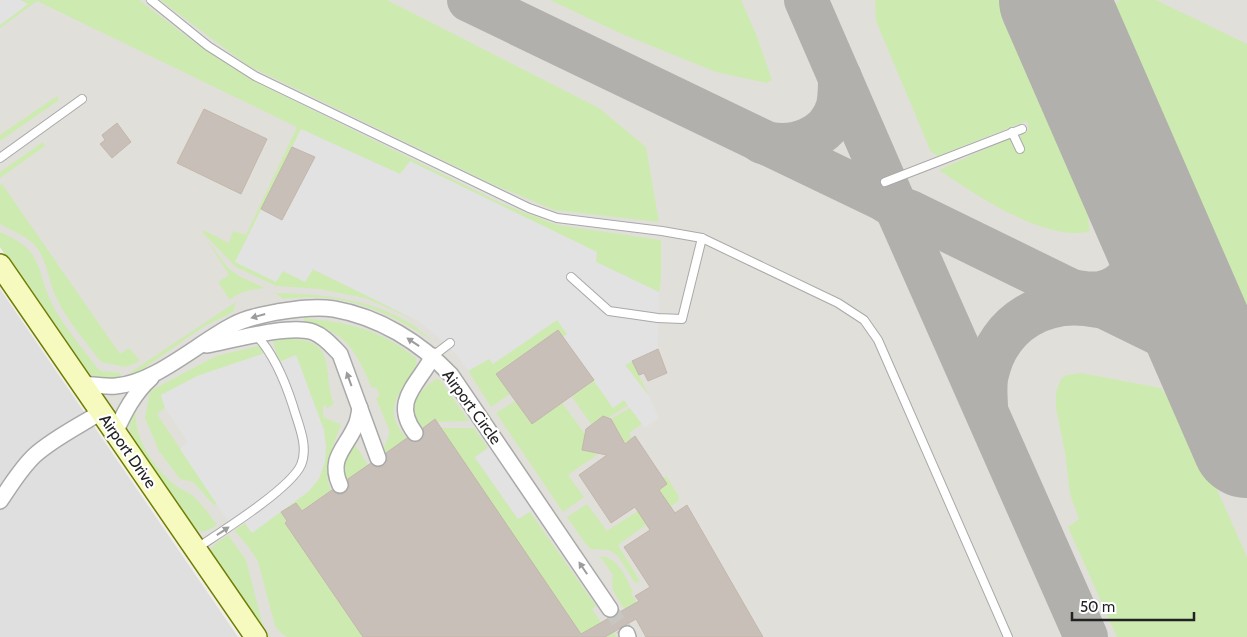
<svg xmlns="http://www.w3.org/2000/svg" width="1247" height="637" viewBox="0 0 1247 637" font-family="Cabin,sans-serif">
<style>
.residential{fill:#e0dfdf}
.airport{fill:#e1dfda}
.grass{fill:#cdebb0}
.parking{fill:#e2e2e2}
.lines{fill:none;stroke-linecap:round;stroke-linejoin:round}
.taxiway{stroke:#b1b0ac;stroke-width:44}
.runway{stroke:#b1b0ac;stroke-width:110}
.building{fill:#c7bfb8;stroke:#c4b6ab}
.street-tunnel{stroke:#c8c6c1;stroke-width:15;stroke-dasharray:15 8;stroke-linecap:butt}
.lane-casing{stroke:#a9a9a9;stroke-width:10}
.street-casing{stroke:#a9a9a9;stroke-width:18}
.secondary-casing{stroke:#707d05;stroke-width:24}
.lane{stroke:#fff;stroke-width:8}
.street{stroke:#fff;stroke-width:15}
.secondary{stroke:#f7fabf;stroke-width:21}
.oneway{fill:#9c9c9c}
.labels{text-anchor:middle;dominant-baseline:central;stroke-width:4.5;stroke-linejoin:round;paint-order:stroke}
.street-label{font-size:16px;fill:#222;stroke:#fff}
</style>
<rect width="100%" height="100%" fill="#f2efe9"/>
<polygon class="residential" points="0,289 238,637 0,637"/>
<polygon class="airport" points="0,0 1247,0 1247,637 269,637 0,247"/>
<g class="grass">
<polygon points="20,0 139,0 194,42 248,78 503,204 557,225 661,240 661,280 659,292 596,262 301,130 283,271 312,269 418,321 365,298 320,289 276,286 236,267 203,233 203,230 229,243 233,231 246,235 297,127 37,1 0,28 0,25 28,4"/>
<polygon points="160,0 387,0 599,108 646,147 659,222 554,210 490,183 247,65"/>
<polygon points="550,0 741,0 756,34 772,80 766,83 716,72 622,34"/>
<path d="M875,0H1005L1083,181L1090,231C1047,244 973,193 939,170L1010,138L1018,153L1024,150L1020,136L1023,133L1029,129L1027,121L938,156L931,152L876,21Z"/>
<polygon points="1121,0 1156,0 1247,44 1247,316 1216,267 1118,50 1104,9"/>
<polygon points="57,96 59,100 0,141 0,135"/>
<polygon points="43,142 45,146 0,178 0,172"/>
<path d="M2,184L120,354L129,348L140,361L126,367L101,362C86,342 68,322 57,299C49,284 48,264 38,249C29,236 13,232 0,224V185Z"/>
<path d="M0,232C48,252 34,273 56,311C67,331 84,349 97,368L101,371L120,373L122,379L105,381L87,373L0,247Z"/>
<path d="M205,237L228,268L239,276L265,288C252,290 240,291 230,300L218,282L229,275Z"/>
<path d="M275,293C322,294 367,298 408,322C417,327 425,335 433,341C385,310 342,291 283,299Z"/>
<polygon points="236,302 233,312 203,327 130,378 131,372"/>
<path d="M304,318C351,323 379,329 416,358L417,368C399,392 381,412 407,438L385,453L384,448L390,432L376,398L380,396L376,387L372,388C354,348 348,334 304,321Z"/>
<polygon points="557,319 574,328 563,337 557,330 496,374 510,394 491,407 464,364 490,358 492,362"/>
<path d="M286,339C340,338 321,371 334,404L327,408L325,405L323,406V417L340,424V427C333,447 322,470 331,491L302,511L296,503L281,513L287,521L285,523L363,637H287L280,632L275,626L258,561L247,545L234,530L245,523L251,532L296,356L279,362L273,341Z"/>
<polygon points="258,346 264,349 266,353 161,395 165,408 157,414 217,504 214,505 193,482 180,479 159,451 145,418 150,391 216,356"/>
<polygon points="632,361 649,396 625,365"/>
<polygon points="1081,373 1161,388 1194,438 1247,557 1247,637 1117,637 1068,527 1079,519 1070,494 1065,452 1056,408 1056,392 1061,379 1067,375"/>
<path d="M437,379L441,381L469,421L436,422L434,419L422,428C419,424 415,420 414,414C411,402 426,383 437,379Z"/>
<polygon points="594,380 613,408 624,400 628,405 608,418 592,425 572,397"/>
<polygon points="515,401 532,424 562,403 585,434 582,450 598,454 568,475 584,497 563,512 496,413"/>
<path d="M136,407C132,436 153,467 175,485C181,490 189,492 194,497C203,505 210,516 217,525C206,531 204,535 193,527L132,438C128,426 128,418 136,407Z"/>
<polygon points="630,408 642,424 629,433 632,438 611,452 617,429 611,419"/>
<polygon points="441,428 474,428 488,448 475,458 518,519 530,512 596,606 592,609 606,630 611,628 617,637 563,637 576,627"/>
<path d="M352,446H356L368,465L347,480C340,466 344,458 352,446Z"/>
<polygon points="666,476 678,495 679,498 677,502 618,545 640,581 635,583 618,556 609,550 591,549 585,543 567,517 587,504 607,531 663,495 659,490 667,484 663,478"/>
<polygon points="228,535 246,560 264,630 271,637 269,637 213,556 211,549 215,544"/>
<path d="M600,556C619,558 626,577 633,592L631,593L639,606L627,613C619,600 609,590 613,575Z"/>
</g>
<g class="parking">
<polygon points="0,0 20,0 28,4 0,25"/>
<polygon points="301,129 400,174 410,161 597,252 596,262 659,292 658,349 625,365 649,396 659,418 645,428 624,400 613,408 563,337 567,334 557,320 493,364 489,359 468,371 456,354 436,335 418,321 313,269 305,282 283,271 276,282 235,262"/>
<polygon points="274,350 279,362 296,355 324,430 326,446 325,462 319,479 308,492 252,533 245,523 234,530 180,449 188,442 165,408 161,395 197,376"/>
<polygon points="497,442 540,505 518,519 475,457"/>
</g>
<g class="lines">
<g class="taxiway">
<polyline points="469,0 883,199 896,207 910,212 1225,366"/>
<polyline points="806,0 896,207 1086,637"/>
<path d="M762,142C792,151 829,139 838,106C840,97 840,88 840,78"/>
<path d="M1070,291C1080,292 1091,295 1101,293C1124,289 1144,264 1147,241C1148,227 1142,210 1139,196"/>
<path d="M986,409C986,398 984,385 987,374C999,321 1046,295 1098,306"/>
</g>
<polyline class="runway" points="1054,0 1247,443"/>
</g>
<g class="building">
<polygon points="204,109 267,139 241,194 177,163"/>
<polygon points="117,123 131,142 112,158 100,144 105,140 102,135"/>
<polygon points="292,147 315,157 282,220 261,209"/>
<polygon points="558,330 594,380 532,424 496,374"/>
<polygon points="658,349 667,373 648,381 644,373 639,375 632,361"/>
<polygon points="603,416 611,419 625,444 635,436 667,484 659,490 675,513 687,505 763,637 646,637 636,619 605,637 363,637 285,523 287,521 281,512 296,503 302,511 332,490 338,494 344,494 349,487 348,479 371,463 376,467 382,467 387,460 386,453 407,438 415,442 420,441 424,433 423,428 435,419 581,634 609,618 615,617 618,613 639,601 635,596 650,587 624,547 650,530 635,507 611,523 579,475 607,455 582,450 586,429"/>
</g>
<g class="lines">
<polyline class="street-tunnel" points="610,609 627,634"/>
<g class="lane-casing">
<g id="lane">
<polyline points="151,0 208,46 255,76 529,208 557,218 662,231 702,238 838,303 864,320 878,340 1008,637"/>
<polyline points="1012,132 1020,149"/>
<polyline points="0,158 82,99"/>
<polyline points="885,182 1022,129"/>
<polyline points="571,277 609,311 658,318 682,319 702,238"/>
<polyline points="433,356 450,343"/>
<path d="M197,548C221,532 290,489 301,465C309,446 298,424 293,406C285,381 274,354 256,335"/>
</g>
</g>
<g class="street-casing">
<g id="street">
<path d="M207,345C233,340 290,324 313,332C324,336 332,346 340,354L378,458"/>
<path d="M82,384C93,385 105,387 116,386C155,383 198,343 233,325C246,318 262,315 277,312C295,309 315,306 334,309C379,317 420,342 451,375L610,609"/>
<path d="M115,433C124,413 134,393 151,378"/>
<path d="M415,433C391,401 418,385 433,356"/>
<path d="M340,485C328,459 345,449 355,427C358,422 359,414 360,408"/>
<path d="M0,501C11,485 21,468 35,455C54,438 79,426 101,412"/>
<polyline points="627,634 628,637"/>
</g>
</g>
<g class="secondary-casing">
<polyline id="secondary" points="0,265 256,637"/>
</g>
<use href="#lane" class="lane"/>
<use href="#street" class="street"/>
<use href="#secondary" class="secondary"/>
</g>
<defs><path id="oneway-solid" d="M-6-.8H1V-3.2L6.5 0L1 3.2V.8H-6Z" transform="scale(1.25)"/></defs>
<g class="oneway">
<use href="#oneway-solid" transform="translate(258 316) rotate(164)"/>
<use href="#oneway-solid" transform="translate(413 342) rotate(-146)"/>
<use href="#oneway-solid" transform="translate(349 379) rotate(-110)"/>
<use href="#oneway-solid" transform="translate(223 531) rotate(-34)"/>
<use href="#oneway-solid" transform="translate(583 568) rotate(-124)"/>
</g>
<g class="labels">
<g class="street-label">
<text transform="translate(472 407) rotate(54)">Airport Circle</text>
<text transform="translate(128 451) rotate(55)">Airport Drive</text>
</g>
</g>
<path d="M1072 612v8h122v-8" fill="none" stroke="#222222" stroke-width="2.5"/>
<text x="1080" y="612" font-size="15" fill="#222222" stroke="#ffffff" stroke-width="4" paint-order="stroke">50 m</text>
</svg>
